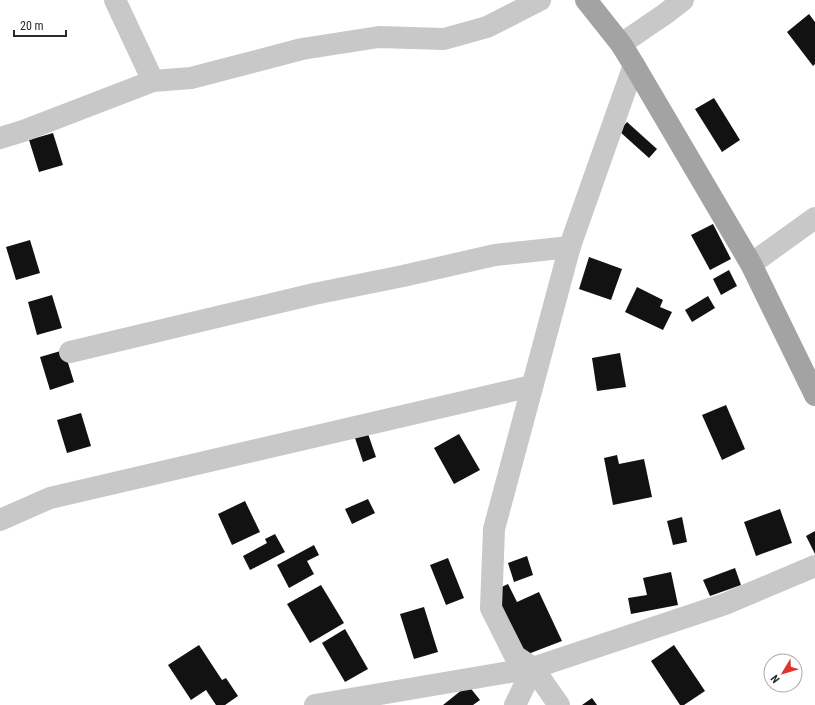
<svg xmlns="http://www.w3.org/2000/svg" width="815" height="705" viewBox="0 0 815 705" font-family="'Roboto Condensed',sans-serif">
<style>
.building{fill:#121212}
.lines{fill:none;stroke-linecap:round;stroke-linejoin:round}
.minor{stroke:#c8c8c8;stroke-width:22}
.major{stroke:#a3a3a3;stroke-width:22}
</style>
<rect width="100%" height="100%" fill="#fff"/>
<g class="building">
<polygon points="809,14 815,22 815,64 813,66 787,32"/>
<polygon points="714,98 740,140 722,152 695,109"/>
<polygon points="627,122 657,149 649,158 619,131"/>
<polygon points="53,133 63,165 39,172 29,140"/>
<polygon points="713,224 731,259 710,270 691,235"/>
<polygon points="30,240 40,273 16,280 6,247"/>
<polygon points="589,257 622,269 611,300 579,289"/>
<polygon points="729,270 737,286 721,295 713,279"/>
<polygon points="637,287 663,300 660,307 672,312 663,330 625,312"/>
<polygon points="52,295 62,328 37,335 28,302"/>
<polygon points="708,296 715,308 692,322 685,310"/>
<polygon points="64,350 74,382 50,390 40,357"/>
<polygon points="620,353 626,387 597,391 592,358"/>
<polygon points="726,405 745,449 722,460 702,415"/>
<polygon points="81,413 91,446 67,453 57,420"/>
<polygon points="366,428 376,457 363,462 353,432"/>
<polygon points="459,434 480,470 454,484 434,448"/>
<polygon points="617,455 619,464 644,459 652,497 613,505 604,458"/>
<polygon points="368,499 375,513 352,524 345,509"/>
<polygon points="245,501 260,532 232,545 218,514"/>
<polygon points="780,509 792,543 756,556 744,522"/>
<polygon points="682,517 687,542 673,545 667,521"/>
<polygon points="815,531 815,554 806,536"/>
<polygon points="275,534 285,552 250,570 243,556 267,543 265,539"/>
<polygon points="314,545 319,555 307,561 314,574 289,588 277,565"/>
<polygon points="527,556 533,575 514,582 508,563"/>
<polygon points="448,558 464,598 446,605 430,565"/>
<polygon points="735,568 741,585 710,596 703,580"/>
<polygon points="671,572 678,605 631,614 628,598 647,595 643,578"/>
<polygon points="508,584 517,602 539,592 562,641 523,656 493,591"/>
<polygon points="321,585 344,623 310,643 287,604"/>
<polygon points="424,607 438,652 414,659 400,614"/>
<polygon points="345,629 368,669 345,682 322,643"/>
<polygon points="199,645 222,680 226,678 238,696 225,705 216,705 206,690 191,700 168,665"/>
<polygon points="674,645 705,691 684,705 680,705 651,661"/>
<polygon points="468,685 480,700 473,705 443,705"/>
<polygon points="592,698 597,705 582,705"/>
</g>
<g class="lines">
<g class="minor">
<polyline points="115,0 153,81"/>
<polyline points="621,44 665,14 683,0"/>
<polyline points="0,138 23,131 153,81 191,78 302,49 379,37 444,39 487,27 540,0"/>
<polyline points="751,264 815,218"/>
<polyline points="70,352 314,294 403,276 495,255 570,247"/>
<polyline points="0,520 50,498 532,386"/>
<polyline points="315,705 533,668 725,604 815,566"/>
<polyline points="515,705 533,668"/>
<polyline points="559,705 533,668 515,656 491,608 494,529 570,246 634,65"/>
</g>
<polyline class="major" points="586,0 621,44 634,65 751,264 815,395"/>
</g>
<g transform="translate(783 673) rotate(232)"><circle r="19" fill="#ffffff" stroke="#aaaaaa"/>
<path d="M0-3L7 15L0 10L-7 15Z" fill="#df3431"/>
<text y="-6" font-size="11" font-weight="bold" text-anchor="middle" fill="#2b2b2b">N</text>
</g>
<path d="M14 30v6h52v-6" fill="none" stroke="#2b2b2b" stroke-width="2"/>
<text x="20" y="30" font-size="12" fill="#2b2b2b" stroke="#ffffff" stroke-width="3" paint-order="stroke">20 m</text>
</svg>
